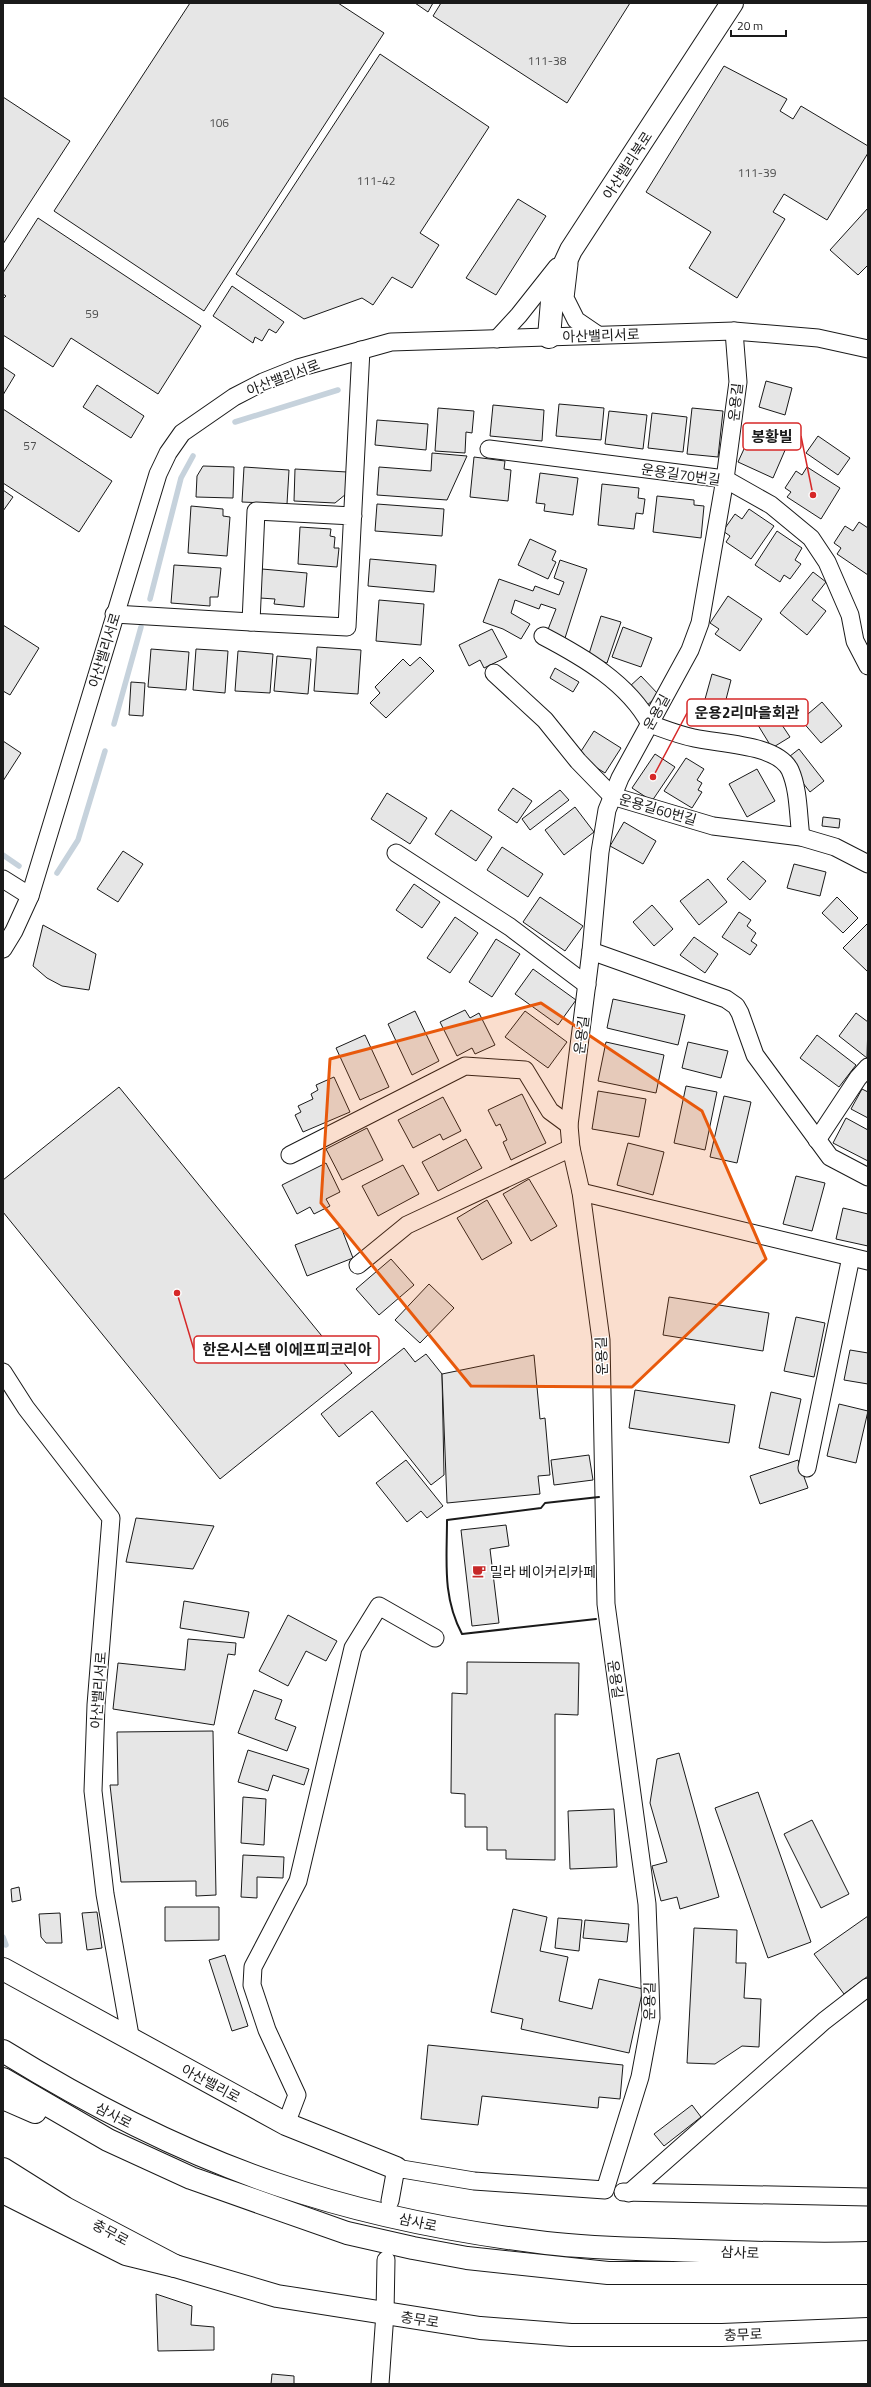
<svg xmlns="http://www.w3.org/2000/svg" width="871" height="2387" viewBox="0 0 871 2387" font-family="'Titillium Web','Noto Sans KR',sans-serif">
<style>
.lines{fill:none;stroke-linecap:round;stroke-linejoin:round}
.stream{stroke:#c6d2dc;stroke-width:5.5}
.building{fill:#e6e6e6;stroke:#1a1a1a}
.street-casing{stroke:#1a1a1a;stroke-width:19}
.secondary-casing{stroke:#1a1a1a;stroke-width:24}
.primary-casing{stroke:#1a1a1a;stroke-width:24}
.highway-casing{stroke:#1a1a1a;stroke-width:24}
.street{stroke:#fff;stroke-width:17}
.secondary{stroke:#fff;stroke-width:22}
.primary{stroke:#fff;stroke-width:22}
.highway{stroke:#fff;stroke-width:22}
.wall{stroke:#1a1a1a;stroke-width:2}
.marked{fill:#e8590c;fill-opacity:0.2;stroke:#e8590c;stroke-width:3;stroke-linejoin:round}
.labels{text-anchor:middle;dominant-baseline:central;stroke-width:3;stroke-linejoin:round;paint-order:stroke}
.number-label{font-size:12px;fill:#4d4d4d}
.street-label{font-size:14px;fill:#1a1a1a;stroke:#fff}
.poi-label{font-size:14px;fill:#1a1a1a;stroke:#fff;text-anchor:start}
.leader{fill:none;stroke:#d62828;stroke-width:1.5}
.callout-dot{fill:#d62828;stroke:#fff;stroke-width:1.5}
.callout{fill:#fff;stroke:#d62828;stroke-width:1.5}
.callout-label{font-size:15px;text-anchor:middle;font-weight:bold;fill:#1a1a1a}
</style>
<rect width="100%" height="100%" fill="#fff"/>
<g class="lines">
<g class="stream">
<polyline points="235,422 338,390"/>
<polyline points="150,599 181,478 193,456"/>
<polyline points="114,724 141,627"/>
<polyline points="3,855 19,866"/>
<polyline points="57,873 78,840 105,751"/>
<polyline points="3,1937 6,1945"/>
</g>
</g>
<g class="building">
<polygon points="190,3 338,3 384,33 204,311 54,211"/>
<polygon points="415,3 433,3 428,12"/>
<polygon points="441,3 630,3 567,103 433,16"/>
<polygon points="380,54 489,127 420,233 439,245 412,288 392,277 373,305 362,298 304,319 236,274"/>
<polygon points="724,66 787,99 780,111 793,119 801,106 868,146 868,153 827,220 784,194 773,212 785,219 737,298 689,268 711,232 646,192"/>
<polygon points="3,97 70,141 3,244"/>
<polygon points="518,199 546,216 496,295 466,278"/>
<polygon points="868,208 868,265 858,275 830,250"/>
<polygon points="38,218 201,326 158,394 71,338 53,367 3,335 3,299 6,296 3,294 3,273"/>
<polygon points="232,286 284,322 276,333 269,329 262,341 255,337 253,343 213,316"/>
<polygon points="3,367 15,375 3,395"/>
<polygon points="766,381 792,388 785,415 759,407"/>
<polygon points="97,385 144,416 131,438 83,407"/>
<polygon points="559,404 604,408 601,440 556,436"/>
<polygon points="493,405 544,410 542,441 490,436"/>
<polygon points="438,408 474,411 472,433 466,432 465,453 435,451"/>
<polygon points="692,408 723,411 718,457 687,454"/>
<polygon points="3,409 112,481 79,532 3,483"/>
<polygon points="609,411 647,415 643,449 605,444"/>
<polygon points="652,413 687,417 683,452 648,448"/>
<polygon points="377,420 428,424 426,450 375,445"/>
<polygon points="755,425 789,441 773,478 738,462"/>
<polygon points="818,436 850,458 838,475 806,453"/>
<polygon points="432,453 467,456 447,500 377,495 379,467 431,471"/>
<polygon points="474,457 505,461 504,469 511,470 508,501 470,497"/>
<polygon points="203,466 234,467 233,498 196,497 197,476"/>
<polygon points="244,467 289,470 287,504 242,502"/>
<polygon points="807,467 840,488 821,519 787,497 791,492 785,488 796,471 802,475"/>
<polygon points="295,469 347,472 346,494 335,503 294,501"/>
<polygon points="540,473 578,478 573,515 544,511 545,504 536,503"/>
<polygon points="602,484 639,488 638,498 645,499 643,514 636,513 634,529 598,525"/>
<polygon points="3,490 13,497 3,511"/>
<polygon points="657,496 694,500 694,505 704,506 701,538 653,532"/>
<polygon points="377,504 444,509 442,536 375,531"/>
<polygon points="191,506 223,509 223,516 230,517 227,556 188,553"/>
<polygon points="749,509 774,526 751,559 726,542 730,536 723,531 735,514 742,519"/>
<polygon points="859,522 868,528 868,575 837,554 841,548 834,543 845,526 853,531"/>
<polygon points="300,527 331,529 330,536 335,537 334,548 339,548 337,567 298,564"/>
<polygon points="777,531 802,548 795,560 801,564 790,579 784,575 780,582 755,565"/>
<polygon points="530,539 556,551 552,560 556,562 548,579 518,565"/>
<polygon points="370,559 436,565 434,592 368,586"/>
<polygon points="560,560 587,569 565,638 547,632 556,609 541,604 539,609 515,600 511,613 530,624 521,639 503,629 483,622 499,579 533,591 535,586 559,595 564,582 554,578"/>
<polygon points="174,565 221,568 218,597 210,597 210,606 171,603"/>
<polygon points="262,569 307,573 304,607 274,604 275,599 260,598"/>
<polygon points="813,572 826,582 812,600 826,611 807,635 780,613"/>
<polygon points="728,596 762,619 740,651 715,634 719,629 710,623"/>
<polygon points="379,600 424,604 421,645 376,641"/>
<polygon points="601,616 621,622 607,663 588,657"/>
<polygon points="3,625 39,648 10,695 3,691"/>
<polygon points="623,627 652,638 641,667 612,657"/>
<polygon points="492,629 507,657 484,668 480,660 469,666 459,645"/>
<polygon points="317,647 361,650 358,694 314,691"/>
<polygon points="151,649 189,652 186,690 148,687"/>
<polygon points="196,649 228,651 225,693 193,690"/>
<polygon points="238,651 273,654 270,693 235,691"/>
<polygon points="277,656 311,659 308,694 274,691"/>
<polygon points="420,657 434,671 386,718 370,703 380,693 375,687 403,659 410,666"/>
<polygon points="555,668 579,682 573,692 550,678"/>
<polygon points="712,674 731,680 722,715 702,710"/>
<polygon points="641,676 659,695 646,706 629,687"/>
<polygon points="131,682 145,683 143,716 129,715"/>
<polygon points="822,702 842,726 821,743 801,720"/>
<polygon points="775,704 783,716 778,719 790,737 772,748 753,717"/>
<polygon points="594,731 621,748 605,773 578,756"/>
<polygon points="3,741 21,753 3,781"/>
<polygon points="799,749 824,781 810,792 785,760"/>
<polygon points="655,754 675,767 652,801 632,788"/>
<polygon points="686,758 704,769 697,780 702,783 698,790 702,792 692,808 664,791"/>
<polygon points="757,769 775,801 747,817 729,784"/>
<polygon points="513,788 532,801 517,823 498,810"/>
<polygon points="560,790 569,800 530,830 522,819"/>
<polygon points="387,793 427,818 410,844 371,819"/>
<polygon points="575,807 594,832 564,855 545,830"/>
<polygon points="451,810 492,837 476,861 435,834"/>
<polygon points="823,817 840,819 839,828 822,826"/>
<polygon points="624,822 656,841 643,864 610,846"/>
<polygon points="502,847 543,874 528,897 487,870"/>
<polygon points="123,851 143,864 118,902 97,889"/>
<polygon points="743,861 766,881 750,900 727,879"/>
<polygon points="794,864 826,872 820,896 787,888"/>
<polygon points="708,879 727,902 699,925 680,901"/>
<polygon points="414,884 440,902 422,928 396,910"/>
<polygon points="540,897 583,926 565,951 523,922"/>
<polygon points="837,897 858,918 843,933 822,913"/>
<polygon points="652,905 673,929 654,946 633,922"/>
<polygon points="739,912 751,920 747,926 756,933 751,941 757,945 750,955 722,937"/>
<polygon points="455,917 478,933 450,973 427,958"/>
<polygon points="867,924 868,925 868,972 843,948"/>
<polygon points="43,925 96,954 89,990 62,986 47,978 33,966"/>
<polygon points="694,937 718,954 705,973 680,955"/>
<polygon points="496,939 520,954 492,997 469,982"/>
<polygon points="533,969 576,1000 558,1025 515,994"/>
<polygon points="613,999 685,1015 678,1045 607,1028"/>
<polygon points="465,1010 470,1018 479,1013 495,1045 475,1054 472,1048 457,1056 440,1022"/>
<polygon points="415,1011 439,1061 412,1075 388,1024"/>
<polygon points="525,1011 567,1042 548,1068 505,1037"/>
<polygon points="856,1013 868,1022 867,1058 839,1036"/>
<polygon points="365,1035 389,1087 360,1100 336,1048"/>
<polygon points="817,1035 856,1065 839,1087 800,1058"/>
<polygon points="606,1042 664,1055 656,1093 598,1081"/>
<polygon points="688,1042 728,1051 721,1078 682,1068"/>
<polygon points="334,1077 350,1112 303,1132 295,1115 301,1112 298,1106 313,1099 311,1094 318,1090 316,1085"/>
<polygon points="686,1086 717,1092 705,1150 674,1143"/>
<polygon points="119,1087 352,1373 220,1479 3,1212 3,1180"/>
<polygon points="862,1089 868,1092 868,1118 851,1109"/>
<polygon points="598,1091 646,1099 639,1137 592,1129"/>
<polygon points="522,1094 546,1143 511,1160 503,1142 507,1140 500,1124 496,1126 488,1110"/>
<polygon points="724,1096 751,1102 737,1163 710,1157"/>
<polygon points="443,1097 461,1131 443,1140 440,1134 413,1148 398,1120"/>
<polygon points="846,1118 868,1130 868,1161 833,1143"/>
<polygon points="367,1128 383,1160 342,1180 326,1149"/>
<polygon points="466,1139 482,1168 438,1191 422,1162"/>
<polygon points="628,1143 664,1152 653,1195 617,1185"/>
<polygon points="326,1163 340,1192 326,1199 330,1206 314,1214 310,1207 297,1214 282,1185"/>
<polygon points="403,1165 419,1194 378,1216 362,1186"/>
<polygon points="796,1176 825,1183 812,1231 783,1224"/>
<polygon points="529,1179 557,1226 531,1241 503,1194"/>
<polygon points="487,1200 512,1243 482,1260 457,1218"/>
<polygon points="843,1208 868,1214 868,1246 836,1239"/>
<polygon points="341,1227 353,1258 307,1276 295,1245"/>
<polygon points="391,1259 414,1285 379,1315 356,1289"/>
<polygon points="429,1284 454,1308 420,1343 395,1320"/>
<polygon points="669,1297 769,1313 763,1351 663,1335"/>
<polygon points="796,1317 825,1323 814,1377 784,1371"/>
<polygon points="404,1348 415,1362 426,1354 442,1374 444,1475 431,1485 372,1411 339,1437 321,1414"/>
<polygon points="850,1350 868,1353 868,1384 844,1380"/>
<polygon points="534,1355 540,1419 545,1418 550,1475 538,1476 540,1494 447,1503 442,1374"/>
<polygon points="635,1390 735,1405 729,1443 629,1428"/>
<polygon points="771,1392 801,1399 789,1455 759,1448"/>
<polygon points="839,1404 868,1411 856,1463 827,1456"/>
<polygon points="589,1455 593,1480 554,1485 551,1460"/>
<polygon points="406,1460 443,1506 427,1518 421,1511 407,1522 376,1483"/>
<polygon points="798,1460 808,1488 760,1504 750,1476"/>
<polygon points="136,1518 214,1526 193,1569 126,1562"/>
<polygon points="506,1525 509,1546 490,1549 499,1623 472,1626 461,1530"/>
<polygon points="184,1601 249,1612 244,1638 180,1628"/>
<polygon points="288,1615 337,1641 326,1661 306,1651 288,1686 259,1671"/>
<polygon points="188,1639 236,1643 235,1655 228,1654 214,1725 113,1709 118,1663 185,1670"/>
<polygon points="467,1662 579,1663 578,1715 555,1714 555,1860 506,1859 506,1850 487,1850 487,1827 465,1827 465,1794 451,1793 452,1693 467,1694"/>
<polygon points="254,1690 282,1700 275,1719 296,1727 287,1751 238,1733"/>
<polygon points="213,1731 216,1895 196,1896 196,1881 121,1882 110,1785 118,1785 117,1732"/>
<polygon points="248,1750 309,1769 304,1785 273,1775 268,1791 238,1782"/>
<polygon points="679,1753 719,1897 680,1909 677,1897 661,1901 652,1866 667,1862 650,1803 657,1759"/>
<polygon points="758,1792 811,1942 768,1958 715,1808"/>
<polygon points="243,1797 266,1799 264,1845 241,1843"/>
<polygon points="614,1809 617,1867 570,1869 568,1811"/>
<polygon points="812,1820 849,1894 821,1908 784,1834"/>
<polygon points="243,1855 284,1857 283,1878 257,1877 257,1898 241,1897"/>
<polygon points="19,1887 21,1900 12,1902 11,1889"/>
<polygon points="165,1907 219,1907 219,1940 165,1941"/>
<polygon points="513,1909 547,1917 540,1951 568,1957 559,2001 592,2009 599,1979 643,1989 629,2053 521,2029 523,2019 491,2012"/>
<polygon points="97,1912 102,1948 87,1950 82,1913"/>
<polygon points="60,1913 62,1943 46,1943 41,1937 39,1914"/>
<polygon points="868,1916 868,1976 844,1994 814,1954"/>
<polygon points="558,1918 582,1920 579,1951 555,1948"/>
<polygon points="585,1920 629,1924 627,1942 583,1938"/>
<polygon points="694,1928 737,1930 736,1963 746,1963 744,1998 761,1999 759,2047 742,2046 715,2064 687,2063"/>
<polygon points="225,1955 248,2026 232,2031 209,1960"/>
<polygon points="428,2045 623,2065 620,2099 599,2097 598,2108 482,2096 478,2125 421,2119"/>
<polygon points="692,2105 701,2117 664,2146 654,2134"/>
<polygon points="156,2294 192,2306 191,2325 214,2327 214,2350 158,2351"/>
<polygon points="272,2374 294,2376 294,2384 271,2384"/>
</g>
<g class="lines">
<g class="street-casing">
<g id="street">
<polyline points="569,264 565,298 576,320 598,335"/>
<polyline points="497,339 519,315 557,267"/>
<polyline points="489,449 725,479 771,505 811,538 827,562 850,615 855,641 868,666"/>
<path d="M353,516L256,511L251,622L347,627C352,534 356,442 361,350"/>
<polyline points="114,614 251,622"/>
<path d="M543,636C583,657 628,683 650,724C664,729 679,735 694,738C720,744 777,744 790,770C799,790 798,816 801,837"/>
<polyline points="494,673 545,720 578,761 612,796 713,826 801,837 835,847 868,864"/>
<polyline points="396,853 510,927 587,985"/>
<polyline points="3,879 30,896"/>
<polyline points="3,949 14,931 30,896 158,474 168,453 182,433 234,397 263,382 298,368 391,342 734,331 818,338 868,349"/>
<polyline points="591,951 726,999 736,1006 740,1013 755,1055 830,1157 868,1177"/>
<polyline points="817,1140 858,1078 868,1067"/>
<polyline points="290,1155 465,1066 525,1070 550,1111 569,1125"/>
<polyline points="581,1192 868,1261"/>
<polyline points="358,1265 407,1225 571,1148"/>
<polyline points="3,1372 26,1408 111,1518 96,1705 93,1791 105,1894 131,2041"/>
<polyline points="807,1468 851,1257"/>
<polyline points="286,2124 297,2095 267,2030 252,1985 253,1967 298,1881 353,1648 379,1606 435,1638"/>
<polyline points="623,2192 868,2197"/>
<polyline points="629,2193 824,2021 868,1987"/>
<polyline points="390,2201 396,2168 474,2181 605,2190 640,2077 651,2018 650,1984 647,1904 606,1604 601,1340 581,1192 571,1148 569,1125 591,951 600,852 607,810 620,778 690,650 700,623 725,479 738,382 734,331"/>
<polyline points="380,2384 385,2313 386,2260"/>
</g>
</g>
<g class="secondary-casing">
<g id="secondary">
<polyline points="549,337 553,289 571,250 732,3"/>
<polyline points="3,1969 286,2124 396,2168"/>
<polyline points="3,2169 65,2208 175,2266 277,2296 480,2328 571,2335 722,2335 868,2329"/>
</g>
</g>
<g class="primary-casing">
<polyline id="primary" points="3,2192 126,2254 175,2266"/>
</g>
<g class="highway-casing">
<g id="highway">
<path d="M3,2051C89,2104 179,2151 276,2184C363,2214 455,2232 546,2243C597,2249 649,2249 700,2251C756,2253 812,2255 868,2253"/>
<polyline points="3,2079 108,2140 191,2178 347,2233 413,2248 467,2258 608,2273 868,2273"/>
<polyline points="3,2098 35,2112"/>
</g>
</g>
<use href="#street" class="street"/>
<use href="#secondary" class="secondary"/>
<use href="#primary" class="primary"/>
<use href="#highway" class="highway"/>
<path class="wall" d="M596,1619L462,1634C442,1596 447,1561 447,1520L541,1508L545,1503L599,1497"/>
</g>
<path class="marked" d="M541,1003L702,1111L766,1259L632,1387L471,1386L321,1203L330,1059Z"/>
<defs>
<g id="cafe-bare" transform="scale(1.08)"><path d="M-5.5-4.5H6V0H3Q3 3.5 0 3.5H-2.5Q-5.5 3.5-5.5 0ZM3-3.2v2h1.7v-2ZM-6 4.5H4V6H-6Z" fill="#c62828" stroke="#fff" stroke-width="2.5" paint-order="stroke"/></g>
</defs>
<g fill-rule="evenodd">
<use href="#cafe-bare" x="479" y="1571"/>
</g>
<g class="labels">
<g class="number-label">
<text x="547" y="60">111-38</text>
<text x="219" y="122">106</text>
<text x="757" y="172">111-39</text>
<text x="376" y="180">111-42</text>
<text x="92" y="313">59</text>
<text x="30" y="445">57</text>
</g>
<g class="street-label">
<text transform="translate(627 165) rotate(-57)">아산밸리북로</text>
<text transform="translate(601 335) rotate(-2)">아산밸리서로</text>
<text transform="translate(283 377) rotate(-21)">아산밸리서로</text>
<text transform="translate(735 402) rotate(-84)">운용길</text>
<text transform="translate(681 474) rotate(8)">운용길70번길</text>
<text transform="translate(104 650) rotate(-73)">아산밸리서로</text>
<text transform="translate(656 712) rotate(-61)">운용길</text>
<text transform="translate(658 809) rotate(16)">운용길60번길</text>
<text transform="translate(581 1035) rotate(-83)">운용길</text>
<text transform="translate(601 1356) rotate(-92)">운용길</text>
<text transform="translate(616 1679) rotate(82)">운용길</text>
<text transform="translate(98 1690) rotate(-86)">아산밸리서로</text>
<text transform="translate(649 2001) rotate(-89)">운용길</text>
<text transform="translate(211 2083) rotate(28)">아산밸리로</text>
<text transform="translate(114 2115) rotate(27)">삼사로</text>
<text transform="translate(418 2222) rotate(12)">삼사로</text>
<text transform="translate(111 2232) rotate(28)">충무로</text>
<text transform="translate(740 2252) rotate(2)">삼사로</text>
<text transform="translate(420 2319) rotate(9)">충무로</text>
<text transform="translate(743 2334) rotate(-2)">충무로</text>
</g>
<g class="poi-label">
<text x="490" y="1571">밀라 베이커리카페</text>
</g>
</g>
<path class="leader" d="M813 495L801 436M653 777L687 713M177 1293L194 1350"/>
<g class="callout-dot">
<circle cx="813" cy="495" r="4"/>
<circle cx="653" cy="777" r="4"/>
<circle cx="177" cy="1293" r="4"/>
</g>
<g class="callout">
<rect x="743" y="423" width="58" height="27" rx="4"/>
<rect x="687" y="699" width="121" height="27" rx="4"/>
<rect x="194" y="1336" width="185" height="27" rx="4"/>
</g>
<g class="callout-label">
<text x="772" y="442">봉황빌</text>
<text x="747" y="718">운용2리마을회관</text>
<text x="287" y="1355">한온시스템 이에프피코리아</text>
</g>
<rect width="871" height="2387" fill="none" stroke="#1a1a1a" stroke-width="8"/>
<path d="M731 30v6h55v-6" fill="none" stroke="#1a1a1a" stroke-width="2"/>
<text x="737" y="30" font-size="12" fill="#1a1a1a" stroke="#ffffff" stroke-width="3" paint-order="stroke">20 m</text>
</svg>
